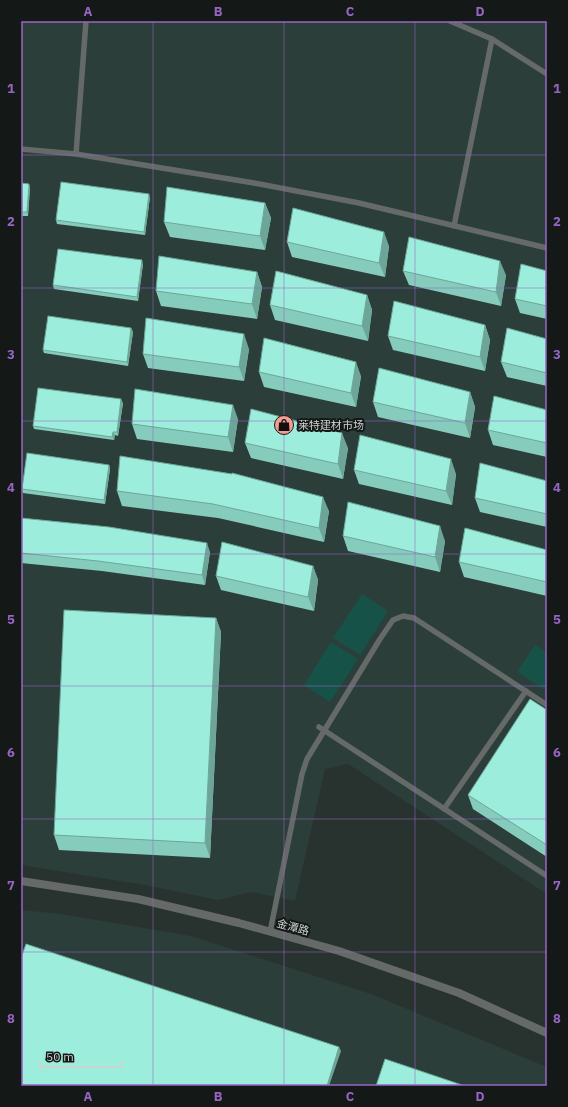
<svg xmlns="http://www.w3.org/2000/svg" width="568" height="1107" viewBox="0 0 568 1107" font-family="'IBM Plex Sans','Noto Sans SC',sans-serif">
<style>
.built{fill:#2b3e3a}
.green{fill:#175248}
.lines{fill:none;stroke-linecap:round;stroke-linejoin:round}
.service{stroke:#656a69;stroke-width:5.5}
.minor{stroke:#656a69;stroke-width:8}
.wall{fill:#86ccbc}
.shaded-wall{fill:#6da699}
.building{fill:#9ceddb;stroke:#6da699}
.grid{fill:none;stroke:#9766c5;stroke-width:1;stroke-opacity:0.55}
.labels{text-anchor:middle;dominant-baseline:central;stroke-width:4;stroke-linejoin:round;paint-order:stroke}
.poi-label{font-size:11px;fill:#ccd3d1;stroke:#141918;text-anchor:start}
.street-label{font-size:11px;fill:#ccd3d1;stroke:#141918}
.neatline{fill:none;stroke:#9766c5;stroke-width:1.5}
.grid-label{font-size:13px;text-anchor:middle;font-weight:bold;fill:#9766c5}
</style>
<rect width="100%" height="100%" fill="#283330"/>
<g class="built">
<polygon points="21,21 547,21 547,894 348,764 325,769 295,901 251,892 218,900 145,885 21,865"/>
<polygon points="21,910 61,914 191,936 371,994 542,1065 547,1067 547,1086 21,1086"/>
</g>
<g class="green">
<polygon points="362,594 388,611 360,655 333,638"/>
<polygon points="331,642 358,659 330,702 304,685"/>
<polygon points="535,645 547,653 547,691 517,672"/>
</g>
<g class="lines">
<g class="service">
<polyline points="450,21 492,39 547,74"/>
<polyline points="21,149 76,154 254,183 359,203 547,248"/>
<polyline points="76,154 86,21"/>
<polyline points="454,226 492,39"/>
<polyline points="319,727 547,876"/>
<polyline points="444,809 526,691"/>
<polyline points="270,932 302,774 307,759 380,639 393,620 403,616 414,618 547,705"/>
</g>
<polyline class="minor" points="21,881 138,899 239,923 339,951 459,993 547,1033"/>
</g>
<g class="wall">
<polygon points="21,183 30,187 28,216 21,216"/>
<polygon points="150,197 145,235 57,224 56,220"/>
<polygon points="265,203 271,218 265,250 170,237 164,222"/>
<polygon points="287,242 389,246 385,277 292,257"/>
<polygon points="143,264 138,301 54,289 53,285"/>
<polygon points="403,271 506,275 501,306 409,285"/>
<polygon points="547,271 547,319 520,313 515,299"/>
<polygon points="257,272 262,287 257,319 161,306 156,291"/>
<polygon points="367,295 372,310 368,341 275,320 270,305"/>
<polygon points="485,325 490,340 485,371 393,350 388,336"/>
<polygon points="131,328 133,332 128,366 44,353 43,350"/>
<polygon points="547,339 547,386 507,377 501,362"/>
<polygon points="249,349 244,381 148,368 143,354"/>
<polygon points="259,372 361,376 356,407 264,387"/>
<polygon points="470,392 475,407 470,438 378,417 373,402"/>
<polygon points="123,403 118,436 115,435 114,440 34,429 33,426"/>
<polygon points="547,410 547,457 493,445 488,430"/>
<polygon points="238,419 233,452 137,439 132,424"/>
<polygon points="245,443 348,448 343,479 251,458"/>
<polygon points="109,465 110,469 105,504 23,493 22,489"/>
<polygon points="354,470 456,474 452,505 359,484"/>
<polygon points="547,481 547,527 480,512 475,498"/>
<polygon points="117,491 329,511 324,542 218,518 122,506"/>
<polygon points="21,518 210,552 205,585 102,571 21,563"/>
<polygon points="343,536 445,541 440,572 348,551"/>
<polygon points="547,550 547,596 464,577 459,562"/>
<polygon points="313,566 318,580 314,611 221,590 216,576"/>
<polygon points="216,618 221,632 210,858 59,850 54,835"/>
<polygon points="547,710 547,857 473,809 468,795"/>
</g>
<g class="shaded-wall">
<polygon points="29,184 30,187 28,216 27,212"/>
<polygon points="149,194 150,197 145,235 144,232"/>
<polygon points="265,203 271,218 265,250 260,236"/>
<polygon points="384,232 389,246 385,277 379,263"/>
<polygon points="142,260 143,264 138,301 137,297"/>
<polygon points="500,261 506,275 501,306 496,292"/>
<polygon points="257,272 262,287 257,319 252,304"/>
<polygon points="367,295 372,310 368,341 362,326"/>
<polygon points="485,325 490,340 485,371 480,357"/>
<polygon points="131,328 133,332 128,366 127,362"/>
<polygon points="244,334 249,349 244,381 239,367"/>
<polygon points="356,362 361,376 356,407 351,393"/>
<polygon points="470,392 475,407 470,438 465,423"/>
<polygon points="121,399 123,403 118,436 117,432"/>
<polygon points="233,405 238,419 233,452 228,437"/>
<polygon points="113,432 115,435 114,440 112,437"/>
<polygon points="342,433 348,448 343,479 338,464"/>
<polygon points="451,459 456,474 452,505 446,491"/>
<polygon points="109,465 110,469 105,504 104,500"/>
<polygon points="323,497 329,511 324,542 319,528"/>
<polygon points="440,526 445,541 440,572 435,557"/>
<polygon points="207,543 210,552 205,585 202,575"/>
<polygon points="313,566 318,580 314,611 308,597"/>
<polygon points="216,618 221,632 210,858 205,843"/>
<polygon points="339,1047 341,1051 329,1086 327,1086"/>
</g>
<g class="building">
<polygon points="61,182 149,194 144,232 56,220"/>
<polygon points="21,183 29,184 27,212 21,212"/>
<polygon points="167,187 265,203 260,236 164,222"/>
<polygon points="293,208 384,232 379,263 287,242"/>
<polygon points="409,237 500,261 496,292 403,271"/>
<polygon points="58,249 142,260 137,297 53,285"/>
<polygon points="159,256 257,272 252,304 156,291"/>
<polygon points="521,264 547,271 547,306 515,299"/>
<polygon points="276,271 367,295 362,326 270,305"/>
<polygon points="394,301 485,325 480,357 388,336"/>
<polygon points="48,316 131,328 127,362 43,350"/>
<polygon points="146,318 244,334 239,367 143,354"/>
<polygon points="507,328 547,339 547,373 501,362"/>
<polygon points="264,338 356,362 351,393 259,372"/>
<polygon points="379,368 470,392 465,423 373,402"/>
<polygon points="38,388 121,399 117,432 113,432 112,437 33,426"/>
<polygon points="135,389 233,405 228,437 132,424"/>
<polygon points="494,396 547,410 547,443 488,430"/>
<polygon points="251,409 342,433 338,464 245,443"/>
<polygon points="360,435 451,459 446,491 354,470"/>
<polygon points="27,453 109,465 104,500 22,489"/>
<polygon points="120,456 232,474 232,473 323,497 319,528 213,504 117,491"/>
<polygon points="480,463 547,481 547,514 475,498"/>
<polygon points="348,502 440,526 435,557 343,536"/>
<polygon points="21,518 109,527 207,543 202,575 98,561 21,553"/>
<polygon points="465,528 547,550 547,582 459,562"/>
<polygon points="222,542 313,566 308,597 216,576"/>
<polygon points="64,610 216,618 205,843 54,835"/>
<polygon points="530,699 547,710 547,845 468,795"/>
<polygon points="26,944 339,1047 327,1086 21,1086 21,958"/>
<polygon points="385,1059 465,1086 376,1086"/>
</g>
<path class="grid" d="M153,21V1086M284,21V1086M415,21V1086M21,155H547M21,288H547M21,421H547M21,554H547M21,686H547M21,819H547M21,952H547"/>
<defs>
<g id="shop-disc" transform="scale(1)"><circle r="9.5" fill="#f59d90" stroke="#141918"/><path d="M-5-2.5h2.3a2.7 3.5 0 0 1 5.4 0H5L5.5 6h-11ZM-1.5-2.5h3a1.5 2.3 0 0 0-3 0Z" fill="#111"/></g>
</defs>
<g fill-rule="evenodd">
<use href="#shop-disc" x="284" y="425"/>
</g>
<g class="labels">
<g class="poi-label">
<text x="298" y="425">莱特建材市场</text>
</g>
<g class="street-label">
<text transform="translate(293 927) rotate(15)">金潭路</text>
</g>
</g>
<rect width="568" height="1107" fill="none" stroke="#141918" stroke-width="44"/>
<path d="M40 1061v6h82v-6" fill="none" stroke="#ccd3d1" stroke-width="2"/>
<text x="46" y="1061" font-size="12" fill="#ccd3d1" stroke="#141918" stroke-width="3" paint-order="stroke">50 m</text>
<rect x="22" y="22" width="524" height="1063" class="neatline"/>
<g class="grid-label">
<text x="88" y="16">A</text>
<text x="218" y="16">B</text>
<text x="350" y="16">C</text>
<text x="480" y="16">D</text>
<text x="11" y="93">1</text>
<text x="557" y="93">1</text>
<text x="11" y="226">2</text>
<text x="557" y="226">2</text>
<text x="11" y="359">3</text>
<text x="557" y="359">3</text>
<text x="11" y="492">4</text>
<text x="557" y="492">4</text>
<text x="11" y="624">5</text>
<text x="557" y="624">5</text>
<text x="11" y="757">6</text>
<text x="557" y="757">6</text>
<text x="11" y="890">7</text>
<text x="557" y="890">7</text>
<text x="11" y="1023">8</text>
<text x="557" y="1023">8</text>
<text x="88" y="1101">A</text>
<text x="218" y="1101">B</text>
<text x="350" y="1101">C</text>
<text x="480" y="1101">D</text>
</g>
</svg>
